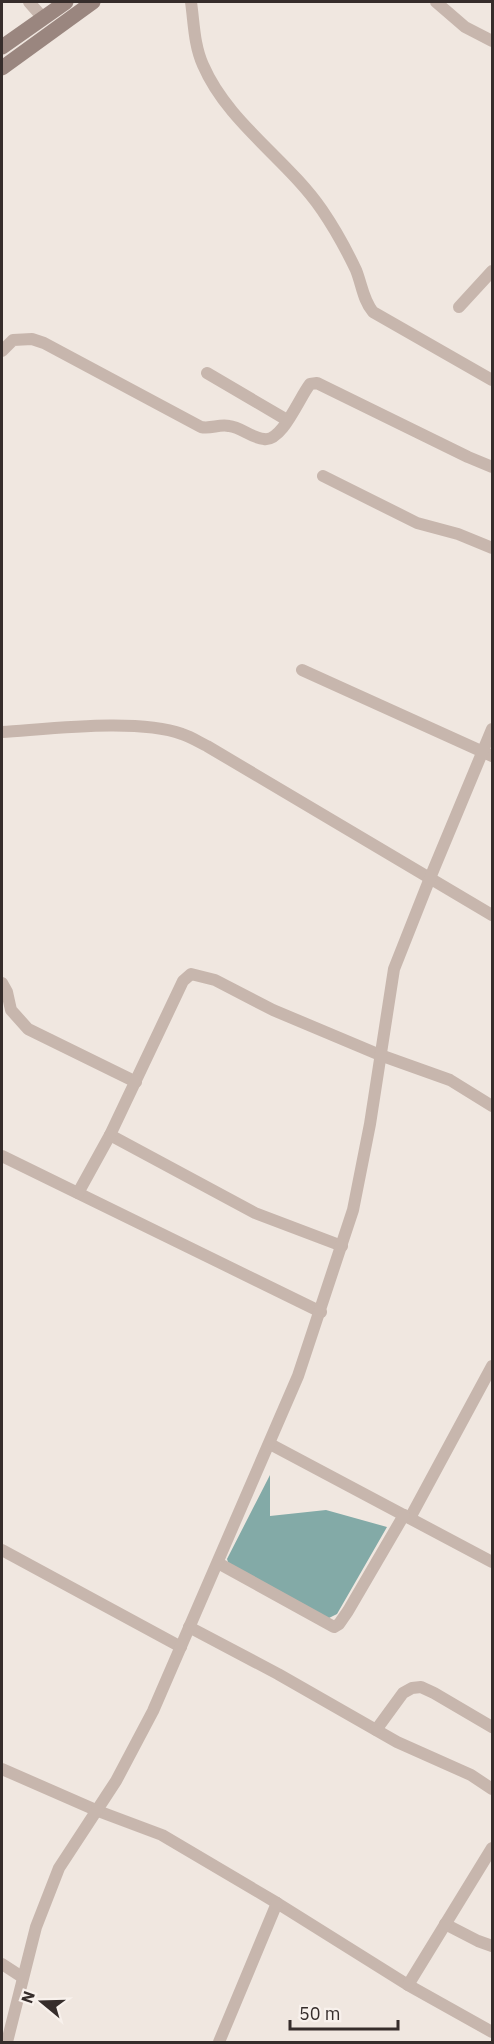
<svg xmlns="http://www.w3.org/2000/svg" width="494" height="2044" viewBox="0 0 494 2044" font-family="'IBM Plex Sans',sans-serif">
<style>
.water{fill:#83aaa7}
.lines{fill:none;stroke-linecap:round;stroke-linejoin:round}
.minor{stroke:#c7b6ad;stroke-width:12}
.secondary{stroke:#9a867f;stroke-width:15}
</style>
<rect width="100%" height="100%" fill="#f0e7e0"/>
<polygon class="water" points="270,1475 270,1516 326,1510 387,1527 337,1614 325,1620 229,1565 227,1559"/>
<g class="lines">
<g class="minor">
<polyline points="29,2 43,18"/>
<path d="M191,2C194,23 194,45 203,65C228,123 287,159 322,210C335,229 346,249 356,270C362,285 363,300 373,312L492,380"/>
<polyline points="436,2 465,27 492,41"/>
<polyline points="459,307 492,271"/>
<path d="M2,351L13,340L32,339L44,343L201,427C211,429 219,424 229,426C241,427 251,438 264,439C282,442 299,398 310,384L317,383L468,457L492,467"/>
<polyline points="207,373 287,420"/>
<polyline points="323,476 417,523 458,534 492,548"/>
<polyline points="302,670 492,756"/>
<path d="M2,732C50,729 138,718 182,734C191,737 199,742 207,746L492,915"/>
<polyline points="2,983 7,992 11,1010 28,1029 136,1082"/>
<polyline points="110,1135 255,1213 342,1246"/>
<polyline points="2,1156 321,1312"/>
<polyline points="78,1193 110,1135 183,981 191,974 215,980 273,1010 380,1055 450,1080 492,1106"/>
<polyline points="270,1444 492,1562"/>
<polyline points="410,1518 492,1366"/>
<polyline points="2,1550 181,1647"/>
<polyline points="218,1563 334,1627 339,1624 348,1611 404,1515"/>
<polyline points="189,1627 278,1674 397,1742 471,1775 492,1789"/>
<polyline points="376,1730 403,1693 412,1688 421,1687 434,1693 492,1727"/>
<polyline points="2,1769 98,1811 162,1835 277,1903 408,1985 492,2032"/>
<polyline points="445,1924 478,1941 492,1946"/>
<polyline points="2,1964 22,1977"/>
<polyline points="408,1985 492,1848"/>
<polyline points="7,2042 36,1927 59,1868 116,1781 153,1711 298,1376 353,1210 370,1124 394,969 430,878 492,729"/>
<polyline points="219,2042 277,1903"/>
</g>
<g class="secondary">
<polyline points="2,47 66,2"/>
<polyline points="2,68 93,2"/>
</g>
</g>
<rect width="494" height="2044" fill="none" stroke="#362d2b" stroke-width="6"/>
<g transform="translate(42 2002) rotate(289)" stroke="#f8f1ec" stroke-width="4.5" paint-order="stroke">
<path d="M0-4.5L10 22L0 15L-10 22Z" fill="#362d2b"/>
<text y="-9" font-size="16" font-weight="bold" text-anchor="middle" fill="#362d2b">N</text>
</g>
<path d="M290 2020v9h108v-9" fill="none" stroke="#362d2b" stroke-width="3"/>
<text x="299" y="2020" font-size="18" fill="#362d2b" stroke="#f8f1ec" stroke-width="4.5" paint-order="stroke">50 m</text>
</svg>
